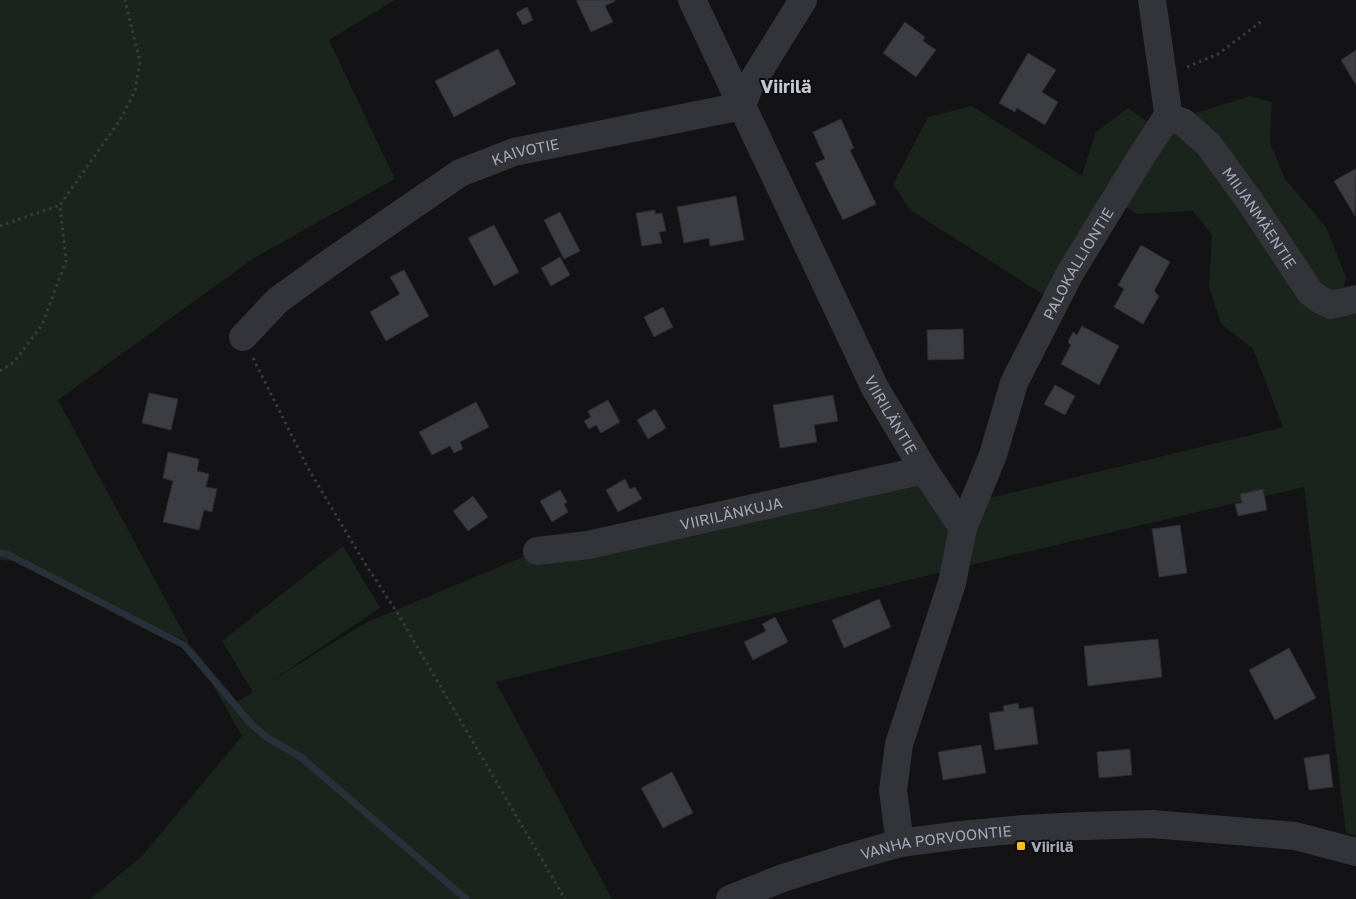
<svg xmlns="http://www.w3.org/2000/svg" width="1356" height="899" viewBox="0 0 1356 899" font-family="'Golos Text',sans-serif">
<style>
.green{fill:#1a231c}
.lines{fill:none;stroke-linecap:round;stroke-linejoin:round}
.stream{stroke:#283139;stroke-width:7}
.building{fill:#3c3d42;stroke:#2c2c31}
.path{stroke:#393b41;stroke-width:3;stroke-dasharray:2.5 4;stroke-linecap:butt}
.minor{stroke:#33343a;stroke-width:28}
.poi-dot{fill:#ffbc20;stroke:#0e0e0f;stroke-width:2}
.labels{text-anchor:middle;dominant-baseline:central;stroke-width:4;stroke-linejoin:round;paint-order:stroke}
.street-label{font-size:15px;fill:#a3a8b6;stroke:#0e0e0f}
.poi-label{font-size:15px;font-weight:bold;fill:#a3a8b6;stroke:#0e0e0f;text-anchor:start}
.quarter-label{font-size:18px;font-weight:bold;fill:#c4c7d2;stroke:#0e0e0f}
</style>
<rect width="100%" height="100%" fill="#131214"/>
<polygon class="green" points="0,0 395,0 329,40 395,179 254,258 58,400 189,643 237,702 253,692 222,641 343,546 380,608 271,681 365,623 537,551 924,470 963,528 973,502 1283,427 1253,349 1221,324 1209,286 1212,235 1193,211 1137,214 1115,201 1055,302 910,210 893,184 928,117 972,106 1082,176 1095,133 1128,108 1159,130 1193,114 1250,96 1272,102 1270,142 1285,179 1326,227 1346,277 1338,315 1356,309 1356,836 1346,833 1304,487 954,569 496,682 612,899 90,899 142,856 242,736 189,643 24,562 0,560"/>
<g class="lines">
<polyline class="stream" points="0,553 7,554 184,645 252,725 268,738 302,758 466,899"/>
</g>
<g class="building">
<polygon points="576,0 615,0 615,1 605,6 613,22 591,32"/>
<polygon points="527,7 533,20 523,25 516,13"/>
<polygon points="905,22 925,37 923,41 936,50 916,77 883,53"/>
<polygon points="498,49 516,84 454,117 435,81"/>
<polygon points="1356,50 1356,85 1341,60"/>
<polygon points="1028,53 1056,70 1042,92 1058,102 1045,125 1017,108 1015,112 999,103"/>
<polygon points="841,119 854,148 850,150 876,204 843,220 815,163 825,159 813,132"/>
<polygon points="1355,169 1356,171 1355,216 1334,181"/>
<polygon points="736,196 744,240 710,246 709,238 684,243 677,207"/>
<polygon points="655,210 655,214 662,213 666,231 659,232 662,243 642,246 636,213"/>
<polygon points="560,212 580,251 564,259 544,220"/>
<polygon points="494,225 519,272 494,286 468,238"/>
<polygon points="1141,245 1170,262 1154,291 1159,296 1143,324 1114,307 1124,289 1118,285"/>
<polygon points="560,257 570,275 551,286 541,268"/>
<polygon points="404,270 429,316 386,341 370,312 400,294 390,277"/>
<polygon points="663,307 673,327 654,337 644,317"/>
<polygon points="1082,326 1119,346 1099,385 1061,364 1071,345 1068,342 1073,332 1077,335"/>
<polygon points="963,329 964,359 928,360 927,330"/>
<polygon points="1055,385 1075,396 1065,415 1044,404"/>
<polygon points="149,393 178,399 171,430 142,423"/>
<polygon points="833,395 838,421 814,425 817,442 780,448 773,405"/>
<polygon points="608,400 620,422 601,433 596,425 589,429 584,421 591,417 588,411"/>
<polygon points="476,402 489,427 460,442 463,449 454,453 450,446 432,455 419,432"/>
<polygon points="655,409 666,428 648,439 637,420"/>
<polygon points="168,452 199,459 197,471 209,474 206,487 217,489 212,512 204,510 199,530 163,522 173,481 163,478"/>
<polygon points="625,479 630,489 635,487 642,499 618,512 606,490"/>
<polygon points="1263,489 1267,510 1238,516 1235,504 1242,503 1240,494"/>
<polygon points="560,490 567,502 564,504 568,512 552,522 540,501"/>
<polygon points="473,496 488,517 468,531 453,511"/>
<polygon points="1180,525 1187,573 1159,577 1152,529"/>
<polygon points="879,599 891,627 844,648 832,620"/>
<polygon points="775,617 788,642 753,660 744,642 766,631 762,624"/>
<polygon points="1158,639 1162,677 1088,686 1084,646"/>
<polygon points="1289,648 1316,698 1275,720 1249,670"/>
<polygon points="1018,703 1019,709 1033,707 1038,744 995,750 989,713 1004,711 1003,706"/>
<polygon points="981,745 986,773 943,780 938,752"/>
<polygon points="1130,749 1132,775 1099,778 1097,752"/>
<polygon points="1329,754 1333,787 1309,790 1304,758"/>
<polygon points="672,772 693,813 663,828 641,788"/>
</g>
<g class="lines">
<g class="path">
<polyline points="1187,67 1218,54 1262,21"/>
<polyline points="0,226 60,205"/>
<polyline points="253,358 309,470 364,562 398,614 565,899"/>
<polyline points="0,371 14,362 42,325 66,261 60,205 120,120 135,91 140,62 125,0"/>
</g>
<g class="minor">
<path id="s1" d="M692,0L875,388L924,470L963,528"/>
<polyline points="742,106 749,87 803,0"/>
<path id="s2" d="M1167,117L1183,122L1208,144L1249,200L1310,292L1319,299L1331,305L1356,299"/>
<path id="s3" d="M243,337L278,300L335,259L460,173L514,152L742,106"/>
<path id="s4" d="M537,551L588,545L924,470"/>
<path id="s5" d="M900,843L893,790L899,744L952,583L963,528L993,455L1014,383L1022,367L1070,273L1141,157L1167,117L1168,112L1152,0"/>
<path id="s6" d="M730,899L783,878L840,860L900,843L961,835L1023,829L1083,826L1152,824L1295,836L1356,852"/>
</g>
</g>
<rect class="poi-dot" x="1016" y="841" width="10" height="10" rx="2.5"/>
<g class="labels">
<g class="street-label">
<text stroke="none"><textPath href="#s3" startOffset="342">KAIVOTIE</textPath></text>
<text stroke="none"><textPath href="#s2" startOffset="140">MIIJANMÄENTIE</textPath></text>
<text stroke="none"><textPath href="#s5" startOffset="615">PALOKALLIONTIE</textPath></text>
<text stroke="none"><textPath href="#s1" startOffset="460">VIIRILÄNTIE</textPath></text>
<text stroke="none"><textPath href="#s4" startOffset="198">VIIRILÄNKUJA</textPath></text>
<text stroke="none"><textPath href="#s6" startOffset="215">VANHA PORVOONTIE</textPath></text>
</g>
<g class="poi-label">
<text x="1031" y="846">Viirilä</text>
</g>
<g class="quarter-label">
<text x="786" y="86">Viirilä</text>
</g>
</g>
</svg>
